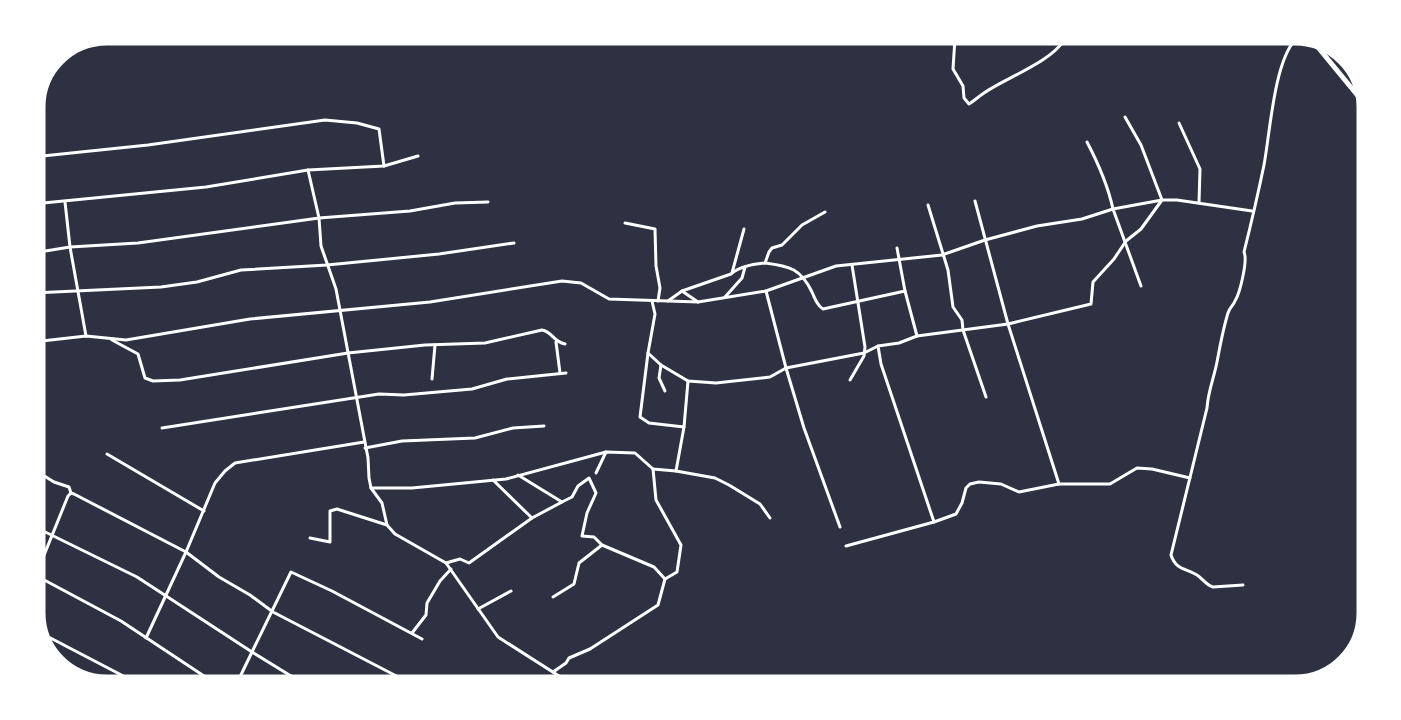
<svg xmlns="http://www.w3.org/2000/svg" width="1401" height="720" viewBox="0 0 1401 720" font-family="Montserrat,sans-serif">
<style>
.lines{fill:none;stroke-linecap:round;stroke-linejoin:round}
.minor{stroke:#fff;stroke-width:3}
.primary{stroke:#fff;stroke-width:5}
.rim{fill:none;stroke:#fff;stroke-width:3}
</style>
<rect width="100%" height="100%" fill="#2d3142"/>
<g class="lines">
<g class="minor">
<path d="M955,38L953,69L963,86L964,98L969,104C974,101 978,97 984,93C1007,77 1050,63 1065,39"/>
<polyline points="1179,123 1200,169 1199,203"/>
<path d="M1087,142C1098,163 1108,186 1113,209L1141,286"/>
<polyline points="33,157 148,145 325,120 357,123 379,129 384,166"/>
<polyline points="308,170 319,218 321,246 336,289 368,458 369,478 371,488 382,503 387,525 395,534 446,563 498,637 570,683"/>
<polyline points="975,201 1008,324 1059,484"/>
<polyline points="65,202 70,247 86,336"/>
<polyline points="33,204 206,187 308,170 384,166 418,156"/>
<polyline points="928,205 948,270 953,307 962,320 963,330 986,397"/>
<polyline points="625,223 655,229 656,266 660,288 658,301"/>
<polyline points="33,253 70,247 138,243 319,218 410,211 455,203 488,202"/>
<path d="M765,263C790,266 801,269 812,292C815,299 817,305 823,309L905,291L897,248"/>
<polyline points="732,273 744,229"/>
<polyline points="766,291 786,368 864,353 878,346"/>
<polyline points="905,291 917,336 899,343 878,346 881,364 934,522"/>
<polyline points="33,293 161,287 197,282 241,270 327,265 439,254 514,243"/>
<polyline points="725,297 742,278 745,267"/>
<polyline points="652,301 655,314 648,353 661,365 688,381 716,383 770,377 786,368 804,428 840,527"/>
<path d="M668,301L682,291L731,274C740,266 754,264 765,263L769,252L772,248L782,245L802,225L825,212"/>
<polyline points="698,302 766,291 836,266 942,255 985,240 1037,226 1082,219 1113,209 1162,200 1177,200 1252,211"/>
<polyline points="917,336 1008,324 1091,304 1093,282 1114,259 1126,241 1141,229 1162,200 1141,145 1125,117"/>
<path d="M112,340L138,354L145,378L153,381L180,380L348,353L425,345L485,343L542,330C553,332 552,341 565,344"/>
<polyline points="33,342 86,336 126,340 250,319 430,302 562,281 581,283 609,299 698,302 682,291"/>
<polyline points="556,342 560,373"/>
<polyline points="648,353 640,417 649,423 684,427"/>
<polyline points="661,365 659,378 665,391"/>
<polyline points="432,379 435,345"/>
<polyline points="850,380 864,356 865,347 852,265"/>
<polyline points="162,428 379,394 404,395 472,389 507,379 566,373"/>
<polyline points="365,448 402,441 475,438 513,428 544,426"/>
<polyline points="107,454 204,511"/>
<polyline points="33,469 54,482 69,487 71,493"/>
<polyline points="676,471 684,427 688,381"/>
<polyline points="596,473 606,452"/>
<polyline points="518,475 562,502 572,497 578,486 589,478 596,493 587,513 582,536 594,537 602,545 654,567 665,579"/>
<polyline points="493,480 532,518"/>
<polyline points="371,488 412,488 506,479 606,452 635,453 653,469 676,471 715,478 729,485 760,504 770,518"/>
<polyline points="33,526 137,577 252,652 238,681"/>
<polyline points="310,538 330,542 330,511 337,509 387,525"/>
<polyline points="846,546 934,522 956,514 962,503 966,488 970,484 979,482 1001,484 1019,492 1059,484 1110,484 1137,468 1152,469 1190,478"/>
<polyline points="446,563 460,559 469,563 532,518 562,502"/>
<polyline points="33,574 121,621 210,680"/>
<polyline points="36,575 68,496 71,493 74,494 186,552 219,577 250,595 273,612 408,682"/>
<path d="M1243,585L1213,587C1206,585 1203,579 1197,575C1185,568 1176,570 1171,555L1207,408C1208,391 1214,378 1217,362C1220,346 1223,329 1228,313C1230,307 1233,306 1235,301C1240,293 1248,260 1244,252C1251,224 1258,194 1264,165C1270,133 1274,63 1295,40"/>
<polyline points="553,597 574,584 579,563 602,545"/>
<polyline points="478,609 511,591"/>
<polyline points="37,631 131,680"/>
<polyline points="412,633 426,615 427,603 440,581 451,569"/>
<polyline points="146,638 186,552 215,483 225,471 235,463 364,442"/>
<polyline points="553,672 566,663 569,658 590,649 658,605 665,579 677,572 681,545 656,500 653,469"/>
<polyline points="303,681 291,676 252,652 291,572 332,591 422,639"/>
</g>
<polyline class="primary" points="1312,40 1368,108"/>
</g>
<path d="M0 0H1401V720H0ZM107 44H1295A63 63 0 0 1 1358 107V613A63 63 0 0 1 1295 676H107A63 63 0 0 1 44 613V107A63 63 0 0 1 107 44Z" fill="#fff" fill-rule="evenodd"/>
<path class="rim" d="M107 44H1295A63 63 0 0 1 1358 107V613A63 63 0 0 1 1295 676H107A63 63 0 0 1 44 613V107A63 63 0 0 1 107 44Z"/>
</svg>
